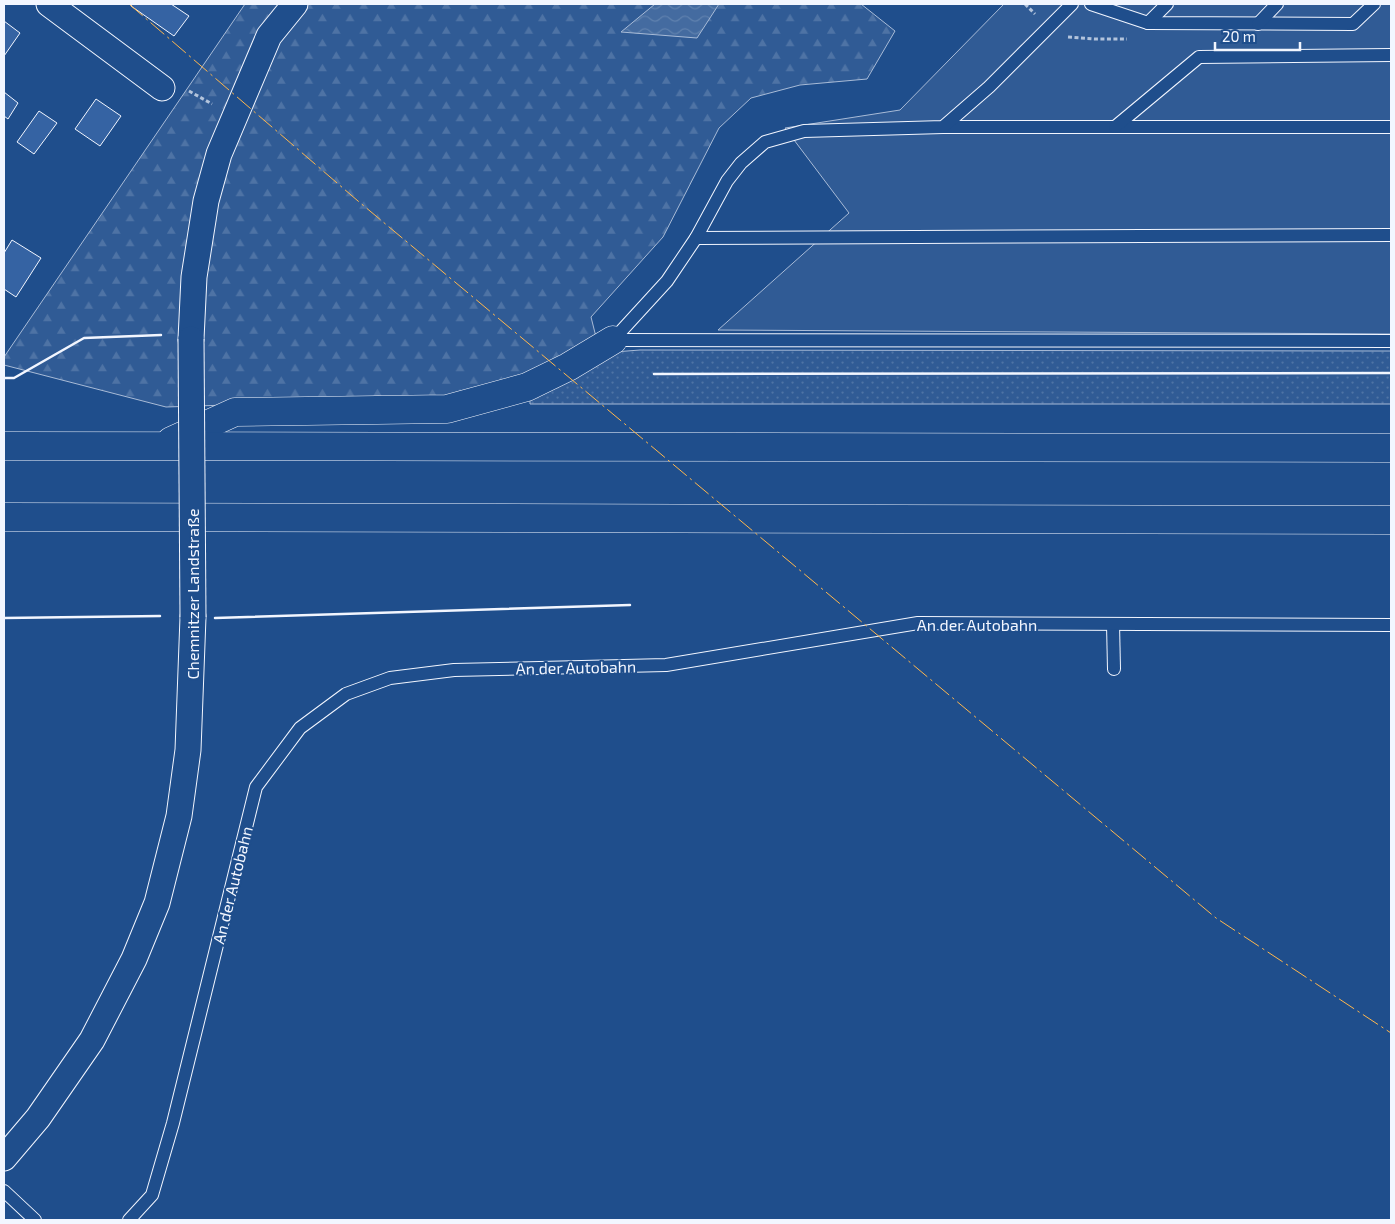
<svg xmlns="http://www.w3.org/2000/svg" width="1395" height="1224" viewBox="0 0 1395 1224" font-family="'Exo 2',sans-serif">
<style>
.grass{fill:url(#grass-dots);stroke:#a8bbd7}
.forest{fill:url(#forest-firs);stroke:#a8bbd7}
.built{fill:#305b95;stroke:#a8bbd7}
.water{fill:url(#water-waves);stroke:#a8bbd7}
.building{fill:#3563a3;stroke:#f2f6ff}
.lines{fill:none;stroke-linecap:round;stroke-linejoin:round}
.lane-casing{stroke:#f2f6ff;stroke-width:14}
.street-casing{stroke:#f2f6ff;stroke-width:27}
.highway-casing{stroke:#f2f6ff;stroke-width:29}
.path{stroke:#b3c4dc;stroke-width:3;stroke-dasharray:4 2.5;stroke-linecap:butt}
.lane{stroke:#1f4e8c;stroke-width:12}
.street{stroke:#1f4e8c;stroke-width:25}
.highway{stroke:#1f4e8c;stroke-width:28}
.street-bridge-casing{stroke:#f2f6ff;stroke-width:27;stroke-linecap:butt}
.street-bridge{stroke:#1f4e8c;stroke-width:25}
.wall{stroke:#f2f6ff;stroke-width:2.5}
.power{stroke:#ffb74d;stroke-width:1;stroke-dasharray:18 4 2.5 4;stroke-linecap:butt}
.labels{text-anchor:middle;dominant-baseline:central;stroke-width:4;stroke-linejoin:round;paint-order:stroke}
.street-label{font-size:16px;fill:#f2f6ff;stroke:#1f4e8c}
</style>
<defs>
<pattern id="grass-dots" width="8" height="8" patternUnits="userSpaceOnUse" patternTransform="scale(1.25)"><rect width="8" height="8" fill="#305b95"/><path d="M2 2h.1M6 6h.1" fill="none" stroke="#4e73a5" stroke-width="1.8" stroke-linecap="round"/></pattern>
<pattern id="forest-firs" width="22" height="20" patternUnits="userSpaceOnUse" patternTransform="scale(1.25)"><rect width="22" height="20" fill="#305b95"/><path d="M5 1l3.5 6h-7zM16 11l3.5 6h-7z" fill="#4e73a5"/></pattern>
<pattern id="water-waves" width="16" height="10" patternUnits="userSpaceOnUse" patternTransform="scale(1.25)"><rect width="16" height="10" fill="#446ba0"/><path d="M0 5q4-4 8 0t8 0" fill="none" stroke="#5f81ae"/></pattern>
</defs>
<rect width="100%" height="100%" fill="#1f4e8c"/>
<polygon class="grass" points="640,350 1391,351 1391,404 530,404 530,397 614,352"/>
<polygon class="forest" points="245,4 861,4 895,31 867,79 800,85 751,98 719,128 663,237 591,317 597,341 540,369 443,398 166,407 4,365 4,357"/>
<polygon class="built" points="1004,4 1391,4 1391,334 718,330 849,213 785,128 900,110"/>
<polygon class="water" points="655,4 719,4 697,38 621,32"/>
<g class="building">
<polygon points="132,4 171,4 189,16 174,36 131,6"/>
<polygon points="4,21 20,33 4,56"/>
<polygon points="4,92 18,103 8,119 4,116"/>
<polygon points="96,99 121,116 100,146 75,129"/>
<polygon points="39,111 57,123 34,154 17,142"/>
<polygon points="12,240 41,258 16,297 4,289 4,253"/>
</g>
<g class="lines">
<g class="lane-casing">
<g id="lane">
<polyline points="1091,4 1148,23 1353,24 1374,4"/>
<polyline points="1148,23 1167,4"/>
<polyline points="1258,24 1277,4"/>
<polyline points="943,127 1391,127"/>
<polyline points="1115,127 1199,57 1391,55"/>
<polyline points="696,238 1391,235"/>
<polyline points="613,340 1391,341"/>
<polyline points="613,340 667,281 696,238 727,181 741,163 765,142 804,131 943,127 989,87 1072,4"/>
<polyline points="1113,624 1114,669"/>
<polyline points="4,1191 35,1220"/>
<polyline points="129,1220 152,1195 173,1123 256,787 300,728 346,694 390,678 454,670 666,665 918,623 1391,625"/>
</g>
</g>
<g class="street-casing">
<g id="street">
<polyline points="49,4 162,88"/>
<polyline points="191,339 194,277 206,201 219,154 269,36 295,4"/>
<polyline points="4,1158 38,1118 92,1040 134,959 157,903 179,816 188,750 193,617"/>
</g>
</g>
<g class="highway-casing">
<g id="highway">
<polyline points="171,441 235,412 447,409 527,387 568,367 613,340"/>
<polyline points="4,446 1391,448"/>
<polyline points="4,517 1391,520"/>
</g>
</g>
<g class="path">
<polyline points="1025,4 1035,14"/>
<polyline points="1068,37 1094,39 1127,39"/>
<polyline points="189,91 212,104"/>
</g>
<use href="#lane" class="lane"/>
<use href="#street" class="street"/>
<use href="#highway" class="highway"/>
<g class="street-bridge-casing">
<polyline id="street-bridge" points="191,339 193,617"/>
</g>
<use href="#street-bridge" class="street-bridge"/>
<g class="wall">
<polyline points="654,374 1391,373"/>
<polyline points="4,378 14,378 84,338 161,335"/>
<polyline points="4,618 160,616"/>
<polyline points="215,618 630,605"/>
</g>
<polyline class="power" points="129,4 358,201 1216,918 1391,1033"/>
</g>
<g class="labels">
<g class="street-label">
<text transform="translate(192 594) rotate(-90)">Chemnitzer Landstraße</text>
<text x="977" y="624">An der Autobahn</text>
<text transform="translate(576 667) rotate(-1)">An der Autobahn</text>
<text transform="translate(232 885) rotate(-76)">An der Autobahn</text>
</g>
</g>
<rect width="1395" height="1224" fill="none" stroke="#f2f6ff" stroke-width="10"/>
<path d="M1215 42v8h85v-8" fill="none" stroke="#f2f6ff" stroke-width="2.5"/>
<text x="1222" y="42" font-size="15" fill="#f2f6ff" stroke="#1f4e8c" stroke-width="4" paint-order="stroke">20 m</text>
</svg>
